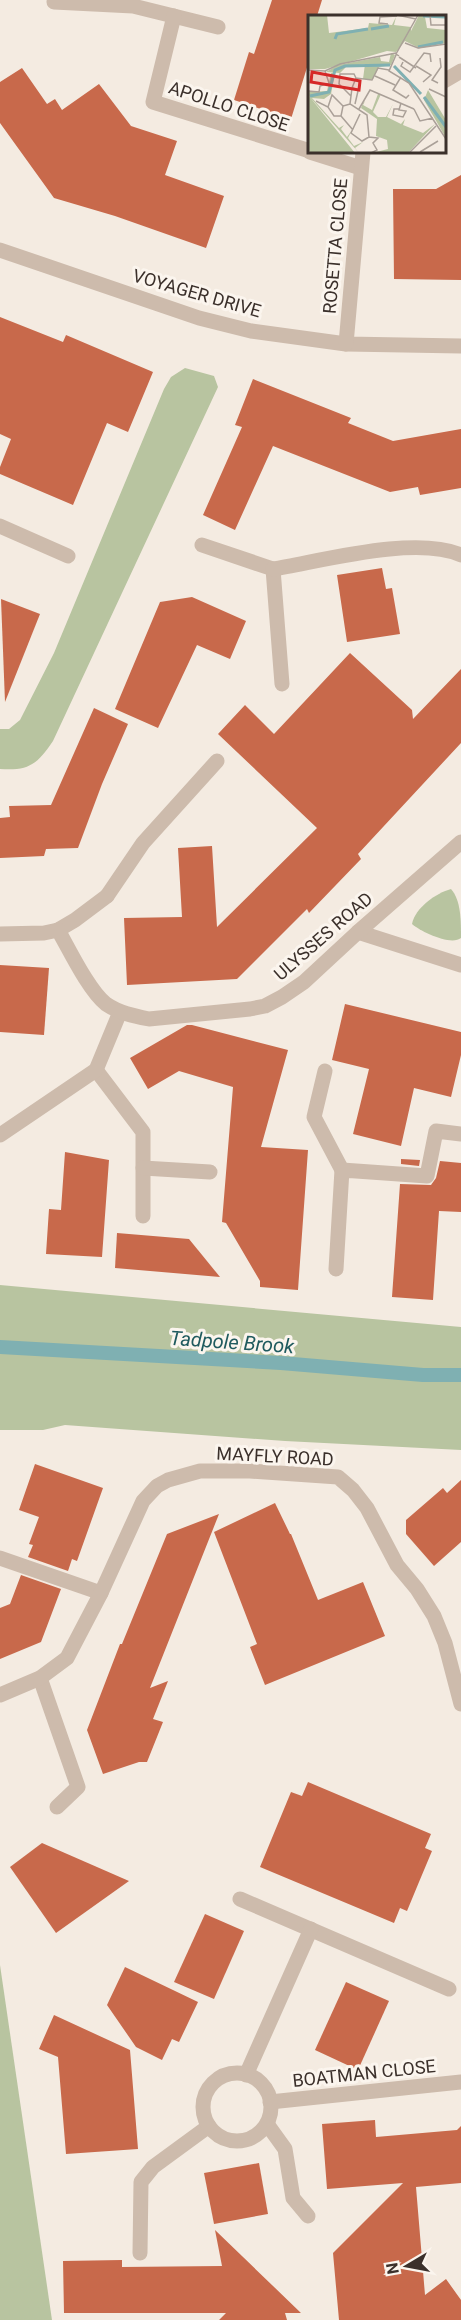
<svg xmlns="http://www.w3.org/2000/svg" width="461" height="2320" viewBox="0 0 461 2320" font-family="Roboto,sans-serif">
<style>
.green{fill:#b8c4a0}
.lines{fill:none;stroke-linecap:round;stroke-linejoin:round}
.stream{stroke:#7fb0b2;stroke-width:14}
.building{fill:#c8694b}
.service{stroke:#cdbbac;stroke-width:15}
.minor{stroke:#cdbbac;stroke-width:15}
.labels{text-anchor:middle;dominant-baseline:central;stroke-width:6;stroke-linejoin:round;paint-order:stroke}
.street-label{font-size:18px;fill:#3b302b;stroke:#fbf5ee}
.water-label{font-size:20px;font-style:italic;fill:#1f5a5e;stroke:#fbf5ee}
.inset-river{fill:none;stroke:#7fb0b2;stroke-width:3}
.inset-road{fill:none;stroke:#aaa098;stroke-width:1.5}
.view{fill:#d62828;fill-opacity:0.15;stroke:#d62828;stroke-width:3}
.inset-edge{fill:none;stroke:#3b302b;stroke-width:3}
</style>
<rect width="100%" height="100%" fill="#f4ebe1"/>
<g class="green">
<path d="M185,368L214,376L218,387L53,741C37,765 28,771 0,769V729H9L20,720L54,653L164,389L171,377Z"/>
<path d="M451,889C461,900 461,921 461,938C451,946 421,932 412,924C415,908 436,893 451,889Z"/>
<polygon points="0,1285 461,1327 461,1450 285,1441 65,1425 43,1430 0,1430"/>
<polygon points="0,1965 52,2320 0,2320"/>
</g>
<g class="lines">
<polyline class="stream" points="0,1347 281,1363 423,1375 461,1375"/>
</g>
<g class="building">
<polygon points="272,0 322,0 317,16 309,16 309,61 291,119 234,100 249,52 254,54"/>
<polygon points="22,68 47,104 55,99 62,110 99,84 131,126 177,141 165,175 224,196 206,248 115,216 54,198 0,123 0,82"/>
<polygon points="461,175 461,280 394,279 393,189 436,189"/>
<polygon points="0,317 63,342 66,335 153,372 128,432 107,423 73,505 0,474 0,467 11,439 0,434"/>
<polygon points="253,379 351,418 348,423 393,441 461,429 461,488 420,495 418,487 390,492 273,446 235,530 203,515 242,427 235,425"/>
<polygon points="382,568 386,589 392,588 400,634 347,642 337,575"/>
<polygon points="192,597 246,621 230,659 197,645 158,728 115,709 160,602"/>
<polygon points="1,599 40,614 5,702"/>
<polygon points="350,653 412,710 413,719 461,669 461,743 358,854 361,859 309,913 307,909 237,979 127,985 124,918 182,917 178,848 212,846 217,927 317,828 218,734 245,705 274,734"/>
<polygon points="94,708 128,724 102,784 78,848 46,849 44,856 0,858 0,818 10,817 9,806 51,805"/>
<polygon points="0,965 49,968 44,1035 0,1032"/>
<polygon points="345,1004 461,1032 461,1055 451,1097 414,1088 401,1146 353,1134 369,1069 332,1060"/>
<polygon points="187,1025 192,1025 288,1050 261,1147 308,1150 298,1290 260,1287 260,1281 226,1223 222,1222 233,1087 179,1071 148,1089 130,1058"/>
<polygon points="65,1152 109,1160 102,1257 46,1254 49,1209 61,1210"/>
<polygon points="401,1159 420,1160 419,1166 401,1164"/>
<polygon points="440,1161 461,1163 461,1212 439,1211 433,1300 392,1297 400,1184 431,1185 436,1178"/>
<polygon points="117,1233 189,1239 220,1277 115,1268"/>
<polygon points="35,1464 103,1488 77,1561 72,1559 68,1571 28,1557 33,1545 29,1544 39,1517 19,1510"/>
<polygon points="461,1480 461,1542 434,1566 406,1534 406,1520 443,1488 447,1493"/>
<polygon points="275,1503 290,1534 291,1534 318,1600 363,1582 385,1636 265,1685 250,1647 257,1644 214,1532"/>
<polygon points="219,1514 150,1688 168,1681 153,1719 163,1722 147,1762 139,1762 103,1774 87,1730 120,1644 122,1644 167,1534"/>
<polygon points="21,1575 61,1589 41,1642 0,1659 0,1608 10,1604"/>
<polygon points="308,1782 431,1834 425,1848 432,1851 419,1882 407,1911 400,1908 394,1923 260,1867 291,1792 302,1796"/>
<polygon points="42,1843 129,1881 56,1933 10,1867"/>
<polygon points="205,1914 244,1931 214,1999 174,1982"/>
<polygon points="125,1967 198,2002 179,2042 172,2039 162,2060 136,2047 107,2005"/>
<polygon points="346,1982 389,2001 358,2070 315,2050"/>
<polygon points="54,2015 130,2050 138,2149 66,2154 58,2057 39,2049"/>
<polygon points="375,2120 376,2137 457,2130 461,2126 461,2183 416,2187 425,2295 446,2279 461,2300 461,2320 339,2320 333,2253 403,2183 327,2189 322,2124"/>
<polygon points="259,2163 268,2214 214,2224 204,2173"/>
<polygon points="215,2230 301,2313 285,2313 287,2320 219,2320 226,2313 64,2313 63,2261 122,2260 122,2267 222,2266"/>
</g>
<g class="lines">
<g class="service">
<polyline points="0,526 68,556"/>
<polyline points="202,545 273,569 282,684"/>
<path d="M273,569C322,561 416,535 461,555"/>
<polyline points="107,896 143,843 217,761"/>
<polyline points="96,1070 143,1132 143,1216"/>
<polyline points="325,1071 314,1117 342,1170"/>
<polyline points="0,1135 96,1070 120,1012"/>
<polyline points="143,1168 210,1172"/>
<polyline points="336,1269 342,1170 427,1176 436,1131 461,1134"/>
<polyline points="0,1558 101,1593"/>
<polyline points="40,1678 78,1787 57,1807"/>
<polyline points="240,1899 449,1989"/>
<polyline points="246,2075 311,1929"/>
<polyline points="267,2124 285,2149 293,2198 308,2216"/>
<polyline points="140,2253 141,2182 153,2167 209,2126"/>
</g>
<g class="minor">
<polyline points="54,2 133,6 218,27"/>
<polyline points="174,16 153,102 310,151"/>
<polyline points="444,81 461,71"/>
<polyline points="310,152 361,168"/>
<polyline points="0,250 199,318 251,331 346,344 461,346"/>
<polyline points="346,344 363,152"/>
<polyline points="58,930 75,920 107,896"/>
<polyline points="358,932 461,965"/>
<path d="M0,934L44,933L58,930C69,949 89,991 106,1004C119,1013 134,1016 149,1019L250,1009L265,1006L282,997L304,982L358,932L461,842"/>
<polyline points="0,1695 40,1678 67,1658 101,1593 143,1501 157,1486 168,1480 200,1471 250,1471 338,1477 353,1490 367,1508 397,1565 417,1589 434,1616 445,1643 461,1704"/>
<circle cx="237" cy="2107" r="34"/>
<polyline points="270,2102 461,2082"/>
</g>
</g>
<g class="labels">
<g class="street-label">
<text transform="translate(229 106) rotate(18)">APOLLO CLOSE</text>
<text transform="translate(335 246) rotate(-85)">ROSETTA CLOSE</text>
<text transform="translate(197 293) rotate(16)">VOYAGER DRIVE</text>
<text transform="translate(323 936) rotate(-41)">ULYSSES ROAD</text>
<text transform="translate(275 1456) rotate(3)">MAYFLY ROAD</text>
<text transform="translate(364 2073) rotate(-6)">BOATMAN CLOSE</text>
</g>
<g class="water-label">
<text transform="translate(232 1342) rotate(4)">Tadpole Brook</text>
</g>
</g>
<g transform="translate(308 15)">
<rect width="138" height="138" fill="#f4ebe1"/>
<path d="M0,0H19L21,18L60,13L61,8L84,10L88,2L86,10L103,12V16L111,0L122,1L117,2L119,13L138,15V28L109,32L97,26L88,37L79,36L17,54H0ZM83,38L87,40L83,50L71,52L65,64H55L57,49L38,52L32,58L18,57L30,50L72,42L73,46L81,47ZM23,58H27L23,79L16,84L4,83L31,113L36,110L33,114L39,122L44,115L40,123L46,131L55,127L47,133L51,138L1,81L47,138H3L0,134V77L19,76ZM120,75L138,105V123L116,85ZM70,79H73L65,97L70,102H78L85,89L79,102L93,109L97,104L95,110L115,118L127,109L100,138H64L80,134L79,125L68,121L69,104L53,93L55,88L57,86L55,90L64,95Z" fill="#b8c4a0"/>
<path class="inset-river" d="M115,1L138,2M63,14L81,11M27,24L29,19L60,14M110,32L135,27M86,51L113,79M2,81L21,77L27,55L37,51L82,50M116,82L138,112"/>
<path class="inset-road" d="M89,0L108,4M122,0L123,10H138M80,9L71,8L72,2L89,1M97,28L110,33L138,29M88,40L81,56L101,68L138,124M91,41L88,39L110,0M91,42L108,53M95,47L93,51L102,57L116,38L122,39L123,47M108,51L123,60L115,67M0,55L17,56L32,49L88,38M67,61L87,70M93,62L85,75L98,83L101,80M130,68L124,65L133,52L132,43M44,72L50,76L47,89M121,74L138,82M0,76L11,77L12,71L21,68L17,56M43,81L31,69L32,59H46L48,63M8,86L20,92L26,101H33M42,89L35,91L33,101L45,115M20,92L24,80L35,91M51,94L62,75L106,94M91,94H86L85,100L95,102L98,96L91,95L93,88M106,94L112,106L125,103M52,99L43,118L54,126L61,122M112,137L130,126M63,138L69,135L65,128L70,123L61,122L59,100L42,89L44,73L48,63L64,65L70,53L81,55M101,138L128,111"/>
<path class="view" d="M4,57L52,66L51,75L3,67Z"/>
<rect width="138" height="138" class="inset-edge"/>
</g>
<g transform="translate(407 2266) rotate(260)" stroke="#fbf5ee" stroke-width="4.5" paint-order="stroke">
<path d="M0-4.5L10 22L0 15L-10 22Z" fill="#3b302b"/>
<text y="-9" font-size="16" font-weight="bold" text-anchor="middle" fill="#3b302b">N</text>
</g>
</svg>
